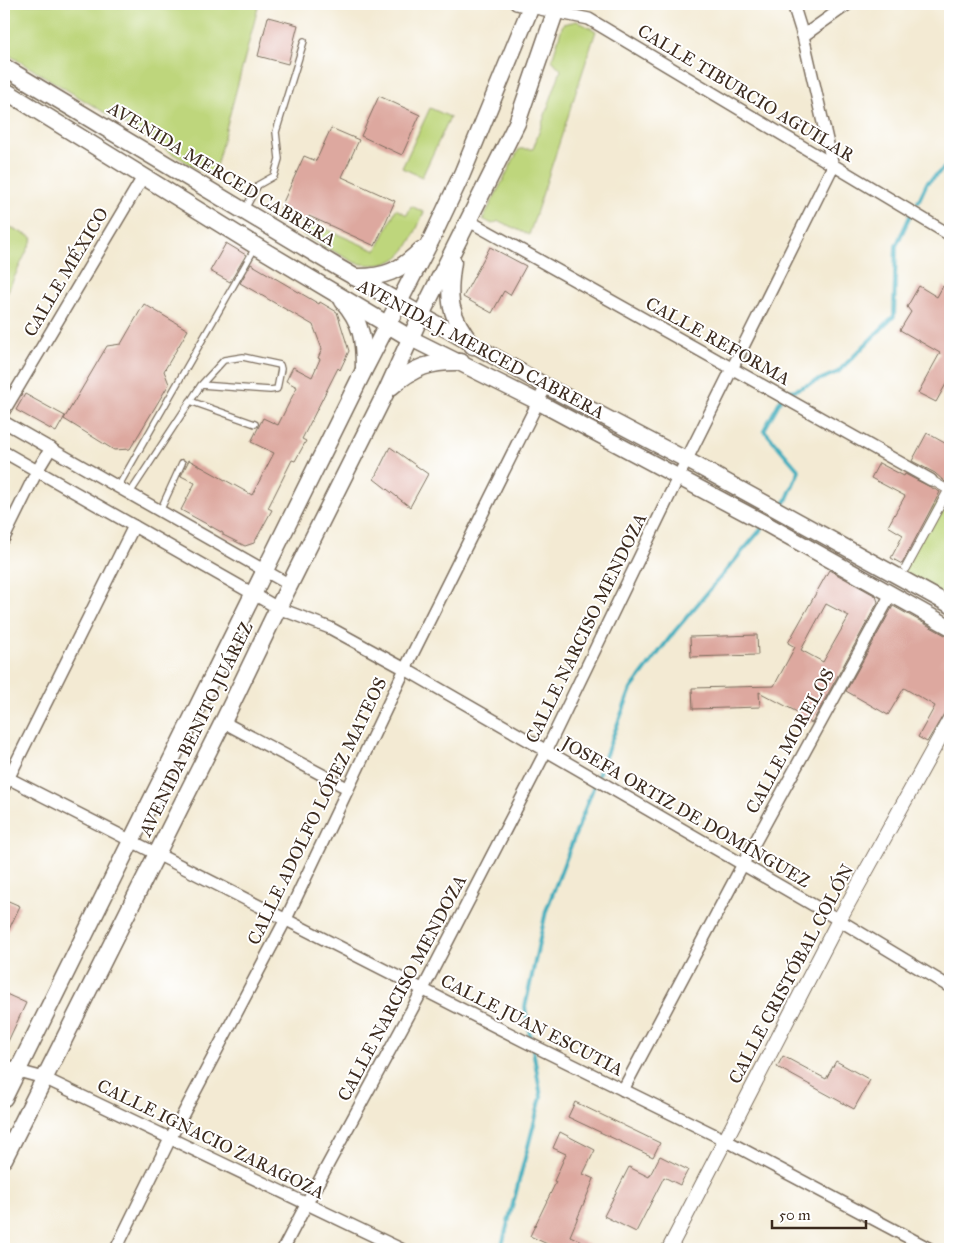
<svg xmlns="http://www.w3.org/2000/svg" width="954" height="1253" viewBox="0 0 954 1253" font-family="'IM FELL Great Primer',serif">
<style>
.green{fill:#bed67b;stroke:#7c804c}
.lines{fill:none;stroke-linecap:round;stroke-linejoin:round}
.stream{stroke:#3eacbb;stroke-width:4}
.building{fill:#dda89f;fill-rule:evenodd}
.service-casing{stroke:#7b6d5d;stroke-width:8}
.pedestrian-casing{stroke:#7b6d5d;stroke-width:10}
.minor-casing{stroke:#7b6d5d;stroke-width:14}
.tertiary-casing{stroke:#7b6d5d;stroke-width:16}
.secondary-casing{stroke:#7b6d5d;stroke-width:18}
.primary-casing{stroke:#7b6d5d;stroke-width:19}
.service{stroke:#fff;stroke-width:5.5}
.pedestrian{stroke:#fff;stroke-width:8}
.minor{stroke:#fff;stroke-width:11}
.tertiary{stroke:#fff;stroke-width:14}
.secondary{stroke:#fff;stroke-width:15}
.primary{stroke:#fff;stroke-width:16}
.labels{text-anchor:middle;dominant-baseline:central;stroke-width:4;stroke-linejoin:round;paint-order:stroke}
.street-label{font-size:18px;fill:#3b2a1e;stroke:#fff}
</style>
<rect width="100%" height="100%" fill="#fff"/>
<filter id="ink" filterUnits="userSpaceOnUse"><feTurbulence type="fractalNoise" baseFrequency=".02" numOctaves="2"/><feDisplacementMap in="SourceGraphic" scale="10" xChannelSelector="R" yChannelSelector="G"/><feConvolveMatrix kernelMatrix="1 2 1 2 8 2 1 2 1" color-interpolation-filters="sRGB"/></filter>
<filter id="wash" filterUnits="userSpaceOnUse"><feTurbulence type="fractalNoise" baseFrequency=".0096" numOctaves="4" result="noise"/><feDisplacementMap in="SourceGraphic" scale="20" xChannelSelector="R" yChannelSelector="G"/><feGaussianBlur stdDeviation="1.12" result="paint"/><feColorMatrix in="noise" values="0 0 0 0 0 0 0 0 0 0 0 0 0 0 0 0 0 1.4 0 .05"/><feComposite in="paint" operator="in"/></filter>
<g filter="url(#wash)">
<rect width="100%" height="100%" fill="#f3ead3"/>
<g class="green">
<polygon points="4,4 259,4 213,178 4,52"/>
<polygon points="577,21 596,31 529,235 499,221 492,224 483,219 519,149 533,149 561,70 552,60 563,24"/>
<polygon points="430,108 450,117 422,177 402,168"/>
<path d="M411,206L424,212C409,247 401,272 356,263L303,235L310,222L376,251L396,209L407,215Z"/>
<polygon points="4,224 33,238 4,299"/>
<polygon points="950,478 950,599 899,571"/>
</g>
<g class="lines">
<g class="stream">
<polyline points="918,202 927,183 950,163"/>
<polyline points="781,507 786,501 799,471 764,430 785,392 795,390 838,372 894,316 896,246 911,214"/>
<polyline points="531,1042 525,1007 546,911 631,689 674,632 763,527"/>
<polyline points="501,1249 541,1097 533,1049"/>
</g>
</g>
<g id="blocks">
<g class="building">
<polygon points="268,17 298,25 288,64 258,56"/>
<polygon points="379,96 420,115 402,155 361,136"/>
<polygon points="331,128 359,140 342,177 395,201 375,246 309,216 307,221 280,209 304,156 316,161"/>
<polygon points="226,243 246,255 230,282 210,271"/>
<polygon points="490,247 526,266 510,295 504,291 492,313 463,297"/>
<polygon points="251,264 319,304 320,302 337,312 349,351 340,370 338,368 302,439 306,441 295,461 292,460 268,508 272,510 254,543 245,546 223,535 223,533 181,510 195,483 181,476 189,460 252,495 274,453 251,442 263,418 278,425 297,387 286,381 293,367 312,377 320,359 318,358 322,349 313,325 240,283"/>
<polygon points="919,286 937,297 943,286 950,290 950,387 946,384 936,402 918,393 940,353 900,330 911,312 907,307"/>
<polygon points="144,304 188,330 164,371 169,384 130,449 114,450 64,419 107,346 121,344"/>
<polygon points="25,394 65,416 56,432 16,410"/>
<polygon points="927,433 950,446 950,473 945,482 935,473 912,461"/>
<polygon points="390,447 428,474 410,507 374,479"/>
<polygon points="879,463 904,476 905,474 940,492 902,564 891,558 903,535 888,526 905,496 871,478"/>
<path d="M829,570L876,596L878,602L812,723L797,716L799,713L759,692L760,707L693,709L692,688L774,686L795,647L788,643ZM826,604L849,616L823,662L801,650Z"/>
<polygon points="893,606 945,635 950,636 950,704 927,742 918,737 935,706 904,688 888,715 846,691"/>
<polygon points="757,635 758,655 691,657 690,637"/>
<polygon points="4,899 20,906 4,940"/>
<polygon points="4,993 26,1003 4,1050"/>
<polygon points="783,1056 826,1079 836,1061 870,1080 854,1109 777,1067"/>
<polygon points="575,1102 660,1143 653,1157 568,1117"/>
<polygon points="560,1132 595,1150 583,1174 594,1179 570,1236 599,1249 558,1249 530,1236 556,1182 554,1181 566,1154 553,1148"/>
<polygon points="660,1156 688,1170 680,1185 664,1177 636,1232 604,1216 629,1167 649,1177"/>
</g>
</g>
</g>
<g filter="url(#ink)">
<use href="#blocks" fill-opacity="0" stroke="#7b6d5d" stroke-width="1"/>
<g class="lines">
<g class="service-casing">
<g id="service">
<polyline points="245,209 258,185 274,176 279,159 276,132 304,41"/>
<polyline points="190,401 255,424"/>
<polyline points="118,487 255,248"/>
<polyline points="130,493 201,385 224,360 243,357 280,365 281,369 277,389 270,390 201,385"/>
<polyline points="160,511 182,463"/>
</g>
</g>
<g class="pedestrian-casing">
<g id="pedestrian">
<polyline points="931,480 950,491"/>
<polyline points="906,568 950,487"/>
</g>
</g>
<g class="minor-casing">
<g id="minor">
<polyline points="516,4 589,19 950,235"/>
<polyline points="803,36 848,4"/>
<polyline points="469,221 931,480"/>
<polyline points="4,411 143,177"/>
<polyline points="4,422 290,585"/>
<polyline points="4,452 278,608 330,628 405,669 839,920 950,987"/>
<polyline points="4,538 37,471 51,448"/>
<polyline points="223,722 347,788"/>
<polyline points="4,776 524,1041 725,1140 930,1249"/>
<polyline points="4,787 134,526"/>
<polyline points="4,1064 18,1071 44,1078 401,1249"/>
<polyline points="623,1090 743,864 891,594"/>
<polyline points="116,1249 170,1139 286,919 405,669 546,386"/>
<polyline points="283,1249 306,1205 423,989 546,751 687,459 833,166 803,36 793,4"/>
</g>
</g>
<g class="tertiary-casing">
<polyline id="tertiary" points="669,1249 839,920 950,719"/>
</g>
<g class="secondary-casing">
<g id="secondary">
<polyline points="421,315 546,386 696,465 950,605"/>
<polyline points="410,338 538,402 768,525 950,627"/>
</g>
</g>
<g class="primary-casing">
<g id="primary">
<polyline points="4,67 339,268 421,315"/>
<polyline points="4,90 256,246 410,338"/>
<path d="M453,262C447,299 449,316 473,346"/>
<path d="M354,277C384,278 400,271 421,250"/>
<path d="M343,301C362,323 364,340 364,368"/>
<path d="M391,387C414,367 431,361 461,362"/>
<polyline points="4,1098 364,370 431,240 462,174 532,4"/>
<polyline points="4,1159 223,722 278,608 387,390 421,315 517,123 558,4"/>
</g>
</g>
<use href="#service" class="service"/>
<use href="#pedestrian" class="pedestrian"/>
<use href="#minor" class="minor"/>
<use href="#tertiary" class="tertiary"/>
<use href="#secondary" class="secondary"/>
<use href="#primary" class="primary"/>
</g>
</g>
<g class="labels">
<g class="street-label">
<text transform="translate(746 93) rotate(31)">CALLE TIBURCIO AGUILAR</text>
<text transform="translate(222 174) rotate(31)">AVENIDA MERCED CABRERA</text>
<text transform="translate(66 272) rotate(-59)">CALLE MÉXICO</text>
<text transform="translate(718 341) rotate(29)">CALLE REFORMA</text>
<text transform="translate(481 349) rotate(28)">AVENIDA J. MERCED CABRERA</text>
<text transform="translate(586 628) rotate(-64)">CALLE NARCISO MENDOZA</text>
<text transform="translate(196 729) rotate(-64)">AVENIDA BENITO JUÁREZ</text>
<text transform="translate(790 741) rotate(-61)">CALLE MORELOS</text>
<text transform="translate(317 811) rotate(-64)">CALLE ADOLFO LÓPEZ MATEOS</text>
<text transform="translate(686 812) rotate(30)">JOSEFA ORTIZ DE DOMÍNGUEZ</text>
<text transform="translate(791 974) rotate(-62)">CALLE CRISTÓBAL COLÓN</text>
<text transform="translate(402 988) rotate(-62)">CALLE NARCISO MENDOZA</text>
<text transform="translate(532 1025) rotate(27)">CALLE JUAN ESCUTIA</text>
<text transform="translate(211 1139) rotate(26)">CALLE IGNACIO ZARAGOZA</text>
</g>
</g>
<rect width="954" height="1253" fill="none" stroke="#fff" stroke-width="20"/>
<path d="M772 1220v8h94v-8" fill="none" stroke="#3b2a1e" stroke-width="2.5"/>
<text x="779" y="1220" font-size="15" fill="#3b2a1e" stroke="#ffffff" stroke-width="4" paint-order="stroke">50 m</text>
</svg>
